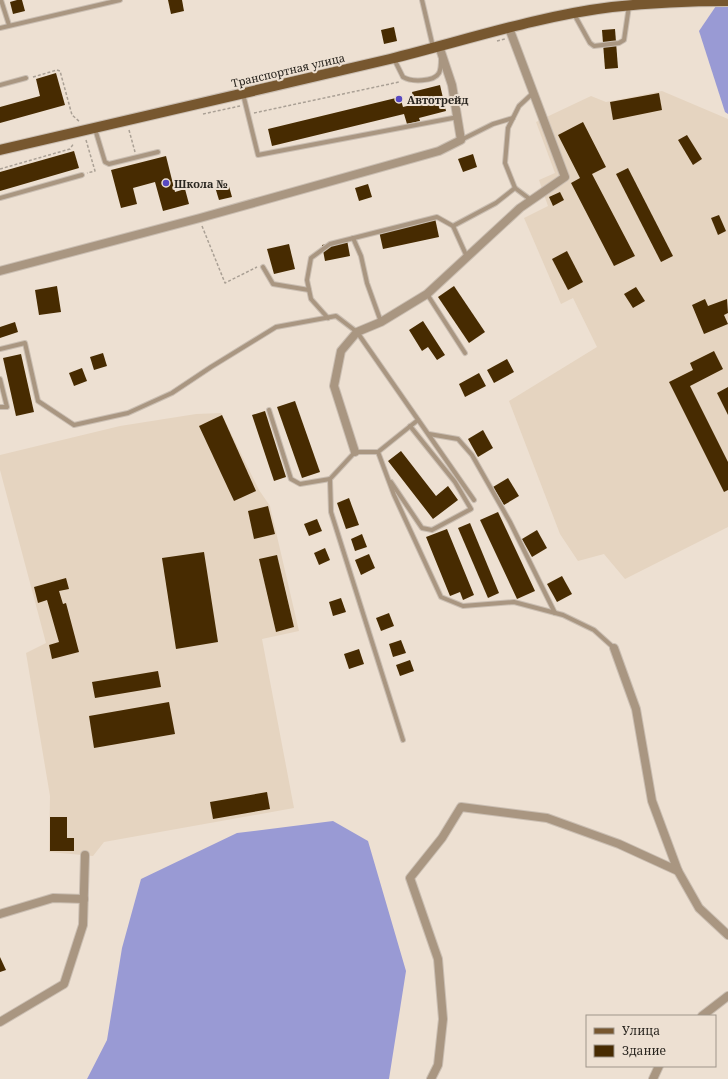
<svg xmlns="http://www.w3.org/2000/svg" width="728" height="1079" viewBox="0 0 728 1079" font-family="'Noto Serif',serif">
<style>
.built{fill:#e5d4c0}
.forest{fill:#999ad4}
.building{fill:#472b01}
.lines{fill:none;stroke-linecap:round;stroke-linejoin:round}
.lane-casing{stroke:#cabeb2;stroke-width:6}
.street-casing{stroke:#cabeb2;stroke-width:10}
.primary-casing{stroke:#cabeb2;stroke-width:12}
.path{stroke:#aaa095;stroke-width:1.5;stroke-dasharray:3 2;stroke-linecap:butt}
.lane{stroke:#a99681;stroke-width:4}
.street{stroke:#a99681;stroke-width:8}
.primary{stroke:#77572f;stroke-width:10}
.poi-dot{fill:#5849c1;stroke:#ede0d2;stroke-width:1.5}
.labels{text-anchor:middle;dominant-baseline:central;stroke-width:4;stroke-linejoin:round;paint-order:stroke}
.street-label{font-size:11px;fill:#29251f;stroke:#ede0d2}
.poi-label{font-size:11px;font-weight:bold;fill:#29251f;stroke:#ede0d2;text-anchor:start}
</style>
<rect width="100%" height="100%" fill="#ede0d2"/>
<g class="built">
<polygon points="662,91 728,119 728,527 625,579 604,554 578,561 560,534 509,401 597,347 573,298 561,304 524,218 548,206 539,180 555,173 536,122 591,96 606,102"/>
<polygon points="221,413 259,490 270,506 299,631 262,639 294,808 104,842 93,856 49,852 50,796 26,653 46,643 0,470 0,455 120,426 196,414"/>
</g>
<g class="forest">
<polygon points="716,6 728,6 728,114 725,112 699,31"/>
<polygon points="333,821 368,841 406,971 389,1079 87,1079 107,1040 122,948 141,879 237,833"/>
</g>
<g class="building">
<polygon points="17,0 22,0 25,11 13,14 10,2"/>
<polygon points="168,0 182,0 184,11 171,14"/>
<polygon points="394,27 397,41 384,44 381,30"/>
<polygon points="615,29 618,68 605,69 602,30"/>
<polygon points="56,73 65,105 0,123 0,107 40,96 36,79"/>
<polygon points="440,85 446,111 419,118 420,121 407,124 404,114 272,146 268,129 400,97 403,107 415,104 412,92"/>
<polygon points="659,93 662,110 613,120 610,102"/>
<polygon points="583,122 606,167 592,174 635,256 614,266 571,183 580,178 558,135"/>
<polygon points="687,135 702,159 693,165 678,140"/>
<polygon points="74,151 79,168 0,191 0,172"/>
<polygon points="473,154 477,167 463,172 458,159"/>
<polygon points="166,156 175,192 185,189 189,204 163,211 155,182 133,188 137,204 121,208 111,170"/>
<polygon points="628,168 673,256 661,262 616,174"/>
<polygon points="228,183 232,197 219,200 215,187"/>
<polygon points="368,184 372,197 359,201 355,188"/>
<polygon points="560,192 564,200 553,206 549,197"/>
<polygon points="719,215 726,231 718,235 711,218"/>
<polygon points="435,218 439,237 383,249 379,231"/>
<polygon points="347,240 350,256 325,261 322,245"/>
<polygon points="289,244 295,269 274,274 267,249"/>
<polygon points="567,251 583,282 568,290 552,259"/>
<polygon points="57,286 61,312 39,315 35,290"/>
<polygon points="454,286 485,332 469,343 438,297"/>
<polygon points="636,287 645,301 633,308 624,294"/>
<polygon points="705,299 708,306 727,299 728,313 724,315 728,324 704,334 692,305"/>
<polygon points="423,321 445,355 437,360 428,347 422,351 409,330"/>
<polygon points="15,322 18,332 0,338 0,327"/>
<polygon points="714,351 723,369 690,386 728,462 728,490 724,492 669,382 693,370 690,363"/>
<polygon points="103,353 107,366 94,370 90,357"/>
<polygon points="21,354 34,412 16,416 3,358"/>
<polygon points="507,359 514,372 494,383 487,370"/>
<polygon points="82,368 87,381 74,386 69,373"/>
<polygon points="479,373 486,386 465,397 459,384"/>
<polygon points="728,387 728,415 717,393"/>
<polygon points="295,401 320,472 302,478 277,407"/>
<polygon points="265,411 286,477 274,481 252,415"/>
<polygon points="222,415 256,491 234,501 199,426"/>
<polygon points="483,430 493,448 478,457 468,439"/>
<polygon points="401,451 436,496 448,486 458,500 433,519 388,461"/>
<polygon points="508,478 519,496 504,505 493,487"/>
<polygon points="349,498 359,525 346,529 337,503"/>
<polygon points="268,506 275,534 254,539 248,511"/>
<polygon points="498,512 535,591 517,599 480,520"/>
<polygon points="317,519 322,531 309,536 304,524"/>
<polygon points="470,523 499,593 488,598 458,528"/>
<polygon points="447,529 474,595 463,600 460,592 450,596 426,537"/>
<polygon points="537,530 547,548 532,557 522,539"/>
<polygon points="362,534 367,547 355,551 351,539"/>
<polygon points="325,548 330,560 319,565 314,553"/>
<polygon points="204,552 218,642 176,649 162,558"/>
<polygon points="369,554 375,568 361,575 355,560"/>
<polygon points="277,555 294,627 276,632 259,559"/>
<polygon points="562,576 572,594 557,602 547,584"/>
<polygon points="66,578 69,589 59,591 63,604 66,603 79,652 52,659 49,645 59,642 47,600 38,603 34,587"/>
<polygon points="341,598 346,612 333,616 329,602"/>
<polygon points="389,613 394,626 381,631 376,618"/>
<polygon points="401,640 406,653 393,657 389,644"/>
<polygon points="359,649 364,664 349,669 344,654"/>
<polygon points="410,660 414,671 400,676 396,665"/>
<polygon points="158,671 161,687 95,698 92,682"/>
<polygon points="169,702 175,734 94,748 89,716"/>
<polygon points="267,792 270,809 213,819 210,802"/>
<polygon points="50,817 67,817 67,838 74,838 74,851 50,851"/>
<polygon points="0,957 6,970 0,972"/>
</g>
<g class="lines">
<g class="lane-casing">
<g id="lane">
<polyline points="1,0 9,25"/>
<polyline points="422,0 433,47"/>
<polyline points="574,14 590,43 594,46 619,43 624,40 629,6"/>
<polyline points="0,28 120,0"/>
<path d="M394,59L403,77C411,82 434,82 439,73C441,69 441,63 441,59"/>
<polyline points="0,85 26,78"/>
<polyline points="243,94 258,155 458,117"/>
<polyline points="95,129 105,162 109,164 158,152"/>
<polyline points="461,140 493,124 513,118"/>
<polyline points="515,188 505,163 508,128 519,106 533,93"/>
<polyline points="0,198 82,175"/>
<polyline points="453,226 467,257"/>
<polyline points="353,238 361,256 367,283 381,322"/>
<polyline points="263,267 273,284 309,290"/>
<polyline points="427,294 465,353"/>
<polyline points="328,318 311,299 307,280 311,258 330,244 437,217 453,226 496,203 515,188 531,200"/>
<polyline points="0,349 25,343 38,401 74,425 128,413 172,393 211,367 276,327 336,316 357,332 474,500"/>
<polyline points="0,379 7,407 0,407"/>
<polyline points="269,410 291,479 300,484 330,479"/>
<polyline points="418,420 378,452 394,495 441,597 463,606 514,602 563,615 594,630 614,648"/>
<polyline points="429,434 458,439 472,455 510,522 555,613"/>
<polyline points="378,452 355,452 330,479 331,512 403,740"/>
<polyline points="391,482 422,528 432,530 471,509 455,482 410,426"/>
</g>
</g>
<g class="street-casing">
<g id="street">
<polyline points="0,271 200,218 439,151 461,140 452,85 439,46"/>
<polyline points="355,452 334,386 341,351 357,332 381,322 427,294 520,208 565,177 509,28"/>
<polyline points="614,648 636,709 652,801 678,871 699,908 728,935"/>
<polyline points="0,914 53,898 84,899"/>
<polyline points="702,1016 728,996"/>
<polyline points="0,1022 64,984 83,925 85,855"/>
<polyline points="431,1079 438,1065 443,1019 438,959 410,878 442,838 461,807 547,818 619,844 678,871"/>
<polyline points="653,1079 659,1066"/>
</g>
</g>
<g class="primary-casing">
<path id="primary" d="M0,150C130,120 260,90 390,59C463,41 538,16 612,7C650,3 690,1 728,1"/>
</g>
<g class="path">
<polyline points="497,41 505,39"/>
<polyline points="33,77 57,70 60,71 72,115 80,122"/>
<polyline points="254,113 399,82"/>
<polyline points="203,114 240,106"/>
<polyline points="129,130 135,152"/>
<polyline points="86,140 95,171 87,173"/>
<polyline points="0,169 70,149 74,143"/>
<polyline points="202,226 225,283 257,267"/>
</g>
<use href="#lane" class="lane"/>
<use href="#street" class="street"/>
<use href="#primary" class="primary"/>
</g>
<g class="poi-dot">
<circle cx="399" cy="99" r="4"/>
<circle cx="166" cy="183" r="4"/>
</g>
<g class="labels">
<g class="street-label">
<text transform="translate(288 70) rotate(-13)">Транспортная улица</text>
</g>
<g class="poi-label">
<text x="407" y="99">Автотрейд</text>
<text x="174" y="183">Школа №</text>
</g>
</g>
<rect x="586" y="1015" width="130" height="52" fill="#ede0d2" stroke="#9f958a"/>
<rect x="594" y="1028" width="20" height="6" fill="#77572f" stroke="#9f958a"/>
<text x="622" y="1035" font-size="12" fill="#29251f">Улица</text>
<rect x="594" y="1045" width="20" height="12" fill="#472b01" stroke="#9f958a"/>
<text x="622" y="1055" font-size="12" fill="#29251f">Здание</text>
</svg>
